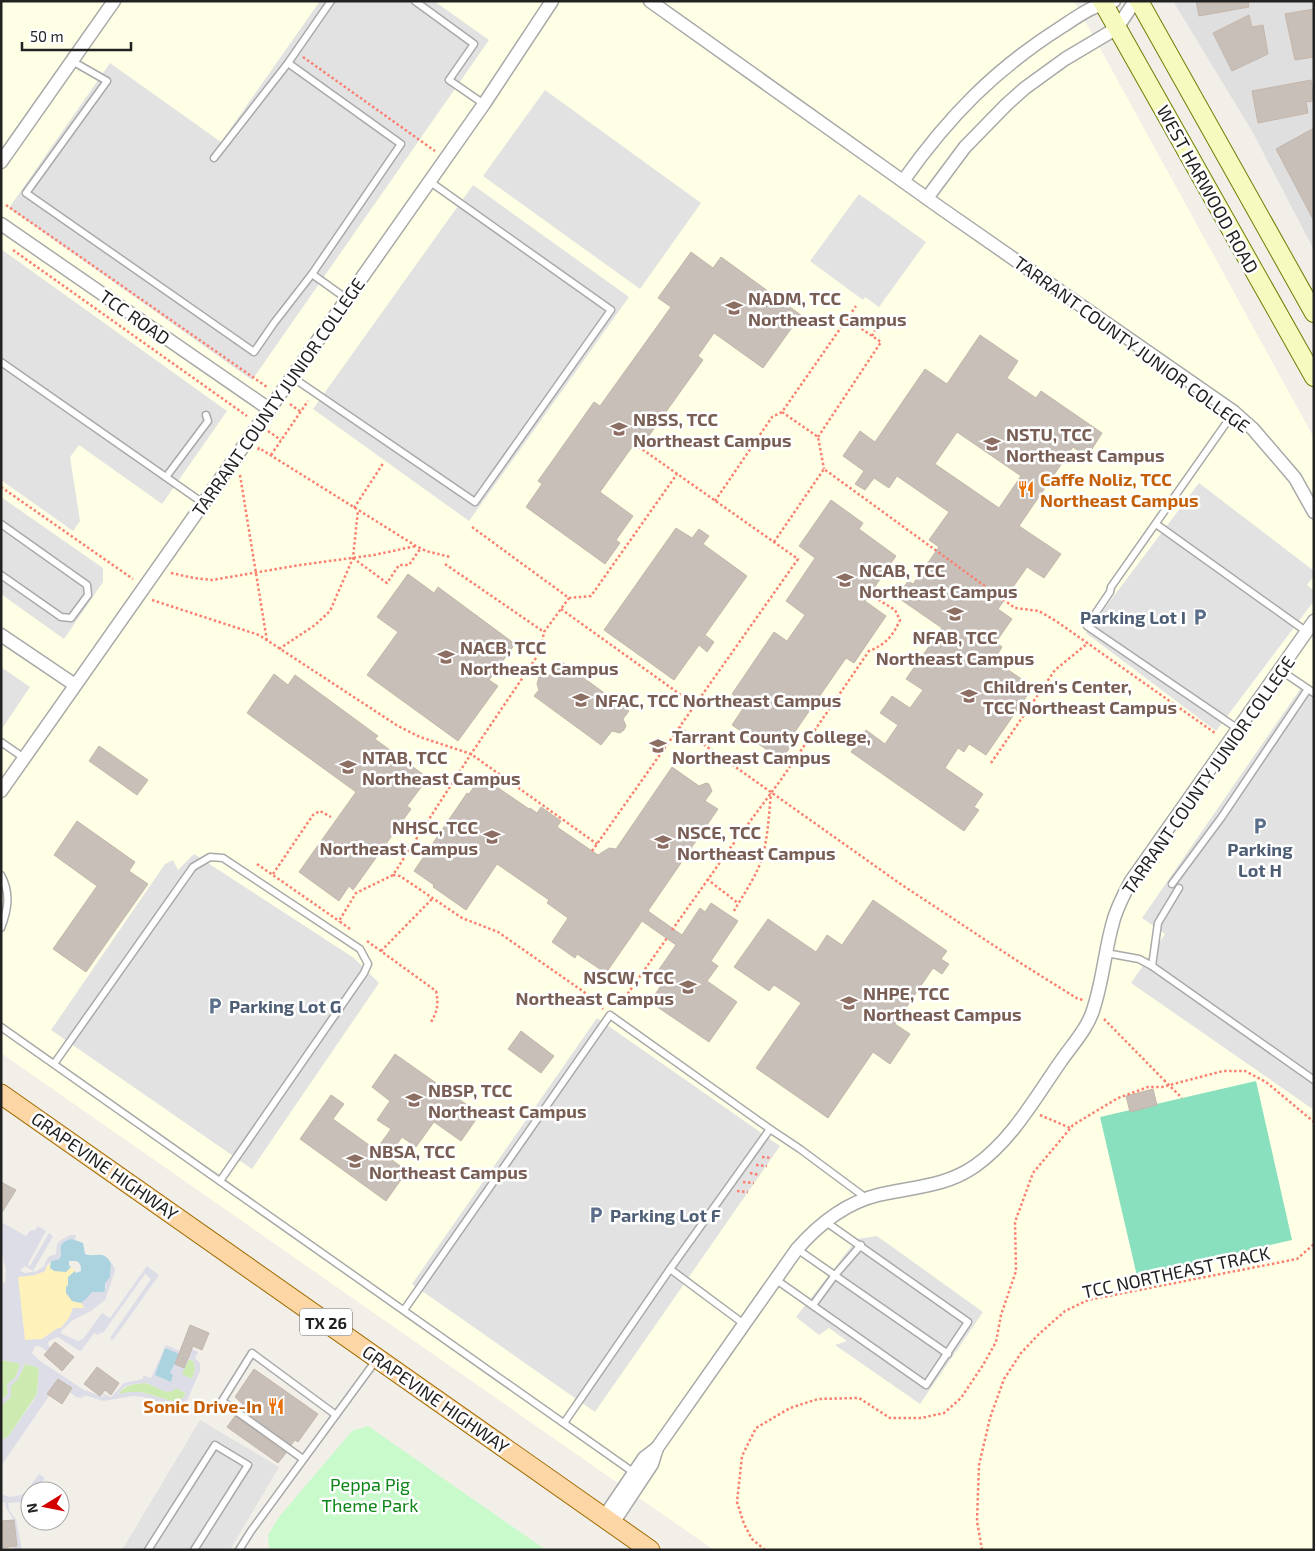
<svg xmlns="http://www.w3.org/2000/svg" width="1315" height="1551" viewBox="0 0 1315 1551" font-family="'Exo 2',sans-serif">
<style>
.residential{fill:#e0dfdf}
.education{fill:#ffffe5}
.grass{fill:#cdebb0}
.sand{fill:#fff1ba}
.park{fill:#c8facc}
.pitch{fill:#88e0be}
.parking{fill:#e2e2e2}
.plaza{fill:#dddde8;fill-rule:evenodd}
.water{fill:#aad3df}
.building{fill:#c7bfb8;stroke:#c4b6ab;fill-rule:evenodd}
.lines{fill:none;stroke-linecap:round;stroke-linejoin:round}
.lane-casing{stroke:#a9a9a9;stroke-width:9}
.street-casing{stroke:#a9a9a9;stroke-width:15}
.secondary-casing{stroke:#707d05;stroke-width:20}
.primary-casing{stroke:#a06b00;stroke-width:21}
.path{stroke:#fa8072;stroke-width:2.5;stroke-dasharray:2.5 2.5;stroke-linecap:butt}
.lane{stroke:#fff;stroke-width:6}
.street{stroke:#fff;stroke-width:12}
.secondary{stroke:#f7fabf;stroke-width:18}
.primary{stroke:#fcd6a4;stroke-width:19}
.path-bridge{stroke:#fa8072;stroke-width:2.5;stroke-dasharray:2.5 2.5;stroke-linecap:butt}
.labels{text-anchor:middle;dominant-baseline:central;stroke-width:5;stroke-linejoin:round;paint-order:stroke}
.shield{fill:#fff;stroke:#646464;stroke-width:1}
.shield-label{font-size:16px;font-weight:bold;fill:#222}
.street-label{font-size:18px;fill:#222;stroke:#fff}
.education-label{font-size:18px;font-weight:bold;fill:#785e54;stroke:#fff;text-anchor:start}
.food-label{font-size:18px;font-weight:bold;fill:#c56008;stroke:#fff;text-anchor:start}
.service-label{font-size:18px;font-weight:bold;fill:#4e5e75;stroke:#fff;text-anchor:start}
.park-label{font-size:18px;fill:#0c8416;stroke:#fff}
</style>
<rect width="100%" height="100%" fill="#f2efe9"/>
<polygon class="residential" points="1173,1 1314,1 1314,250 1252,131"/>
<polygon class="education" points="1,1 1074,1 1314,438 1314,1550 714,1550 1,1053"/>
<g class="grass">
<polygon points="189,1359 194,1362 195,1370 192,1379 181,1374"/>
<polygon points="1,1360 19,1363 20,1365 15,1378 7,1384 8,1394 1,1400"/>
<polygon points="25,1364 37,1367 39,1370 37,1394 8,1437 1,1440 1,1406 11,1397 11,1385 18,1379"/>
<path d="M146,1383L167,1392L176,1388L186,1393L180,1402H175L141,1392L118,1395C125,1384 134,1384 146,1383Z"/>
</g>
<polygon class="sand" points="50,1264 50,1268 66,1272 71,1267 75,1271 68,1277 68,1285 72,1301 78,1303 81,1301 84,1308 73,1308 69,1318 61,1328 58,1328 42,1339 24,1340 18,1277 35,1275"/>
<polygon class="park" points="368,1426 546,1550 269,1550 268,1535 279,1517 352,1431"/>
<polygon class="pitch" points="1256,1081 1292,1240 1137,1276 1100,1117"/>
<g class="parking">
<polygon points="320,1 434,1 489,40 252,380 9,208 110,63 221,142"/>
<polygon points="545,90 701,203 640,289 483,176"/>
<polygon points="473,185 629,297 469,521 313,409"/>
<polygon points="859,194 926,242 879,307 865,297 863,300 810,261"/>
<polygon points="1,249 227,411 162,504 79,445 70,457 80,521 73,531 1,480"/>
<polygon points="1199,483 1314,571 1314,576 1307,585 1314,591 1314,601 1216,731 1086,633"/>
<polygon points="1,497 103,568 103,582 64,639 1,594"/>
<polygon points="1,667 30,687 1,730"/>
<polygon points="1305,682 1314,688 1314,1110 1131,983 1165,934 1142,918"/>
<polygon points="194,854 354,958 379,983 252,1169 51,1030 165,864 173,860 178,870"/>
<polygon points="597,1018 780,1146 595,1412 412,1284"/>
<polygon points="877,1236 983,1312 920,1404 835,1345 847,1341 829,1328 819,1335 796,1317 857,1239"/>
<polygon points="200,1420 279,1467 230,1550 122,1550"/>
</g>
<g class="plaza">
<path d="M1,1222L26,1236L31,1230H35L38,1226L46,1231L28,1264L30,1266L49,1233L53,1236L33,1271L25,1266L20,1271L26,1273L37,1271L44,1266L48,1257L56,1254L57,1244L61,1240L70,1235H76L75,1240L72,1239L60,1253L61,1257L59,1259L51,1261L47,1265L45,1271L35,1275L18,1277L25,1340L42,1339L58,1328H61L69,1318L73,1308H84L81,1301L86,1299L90,1293L94,1291L100,1292L106,1288L105,1283L111,1269V1263L114,1266L115,1271L105,1300L91,1311L73,1320L62,1330L61,1333L62,1334L78,1341L83,1339L102,1313L110,1318L147,1266L159,1275L113,1340L110,1338L151,1279L145,1274L103,1333L102,1332L98,1335L94,1333L81,1351L78,1350L58,1337L49,1341L48,1344L50,1347L47,1351L39,1346H35L32,1353L40,1361L84,1390L104,1397H105L101,1394L102,1393L111,1397L124,1383L143,1379V1375L151,1378L166,1345L180,1351L181,1356L185,1358L189,1355L192,1349L198,1352L195,1358L200,1363V1371L185,1405L181,1407L171,1406L143,1397L133,1396L103,1401L88,1396H84L81,1398L76,1397L58,1383L1,1466V1440L8,1437L34,1400L37,1394L39,1370L37,1367L25,1364L18,1379L11,1386V1397L1,1406V1400L8,1394L7,1384L15,1378L20,1365L18,1363L1,1360V1285L5,1282L6,1271L1,1249L2,1235ZM189,1359L194,1362L195,1370L192,1379L182,1374ZM146,1383L167,1392L173,1391L176,1388L186,1393L180,1402H175L141,1392H129L118,1394L124,1387L133,1384Z"/>
<polygon points="39,1474 45,1478 35,1491 30,1491 30,1497 22,1502 8,1503 9,1510 16,1519 22,1550 13,1550 13,1547 17,1546 14,1520 6,1508 5,1503 1,1501 1,1494 10,1497 21,1495 26,1492"/>
</g>
<g class="water">
<path d="M72,1239L83,1243L85,1254C96,1258 103,1249 111,1263L110,1277L105,1283V1290L103,1292H92L86,1299L81,1303L72,1301L66,1293V1287L68,1285V1277L75,1271L76,1273L81,1271C81,1267 81,1263 76,1261H69V1265L71,1267L66,1272L54,1271L50,1268L51,1261C54,1260 57,1260 59,1259C65,1254 53,1243 72,1239Z"/>
<polygon points="165,1348 179,1354 170,1373 173,1375 171,1382 155,1375"/>
</g>
<g class="building">
<polygon points="1196,1 1248,1 1249,7 1199,16"/>
<polygon points="1314,9 1314,57 1295,60 1285,14"/>
<polygon points="1249,15 1252,27 1263,25 1268,54 1232,71 1213,33"/>
<polygon points="1311,80 1314,101 1306,102 1308,113 1258,123 1252,91"/>
<polygon points="1314,128 1314,221 1276,149"/>
<polygon points="691,252 713,268 721,257 801,315 763,368 714,333 698,356 703,360 643,444 637,440 600,492 633,516 616,540 620,543 605,564 526,507 542,484 538,481 594,402 600,406 671,307 658,298"/>
<path d="M980,335L1018,361L1007,378L1036,398L1041,391L1102,433L1087,457L1073,447L1019,526L1061,554L1044,578L1027,567L998,609L1012,619L996,642L1002,647L994,660L1033,687L986,755L969,744L964,752L958,748L945,768L983,794L974,807L979,810L964,831L851,752L866,730L885,744L898,725L880,713L892,696L910,708L923,690L906,679L942,628L897,597L908,581L913,584L939,547L929,540L949,512L897,476L889,488L874,478L865,490L855,484L864,471L843,456L860,431L875,442L925,369L947,384ZM957,432L1021,476L999,508L935,464Z"/>
<polygon points="831,500 863,523 859,529 896,556 865,601 886,616 854,663 846,658 792,736 796,739 781,760 732,725 746,704 732,694 774,632 787,641 805,615 786,601 815,558 799,546"/>
<polygon points="676,528 692,538 699,529 709,536 703,544 747,576 705,635 714,642 707,652 699,645 674,680 604,630"/>
<polygon points="408,574 434,593 438,587 515,644 489,680 498,686 458,741 367,675 398,632 377,617"/>
<polygon points="562,662 629,711 623,719 626,726 624,730 620,733 612,731 601,745 534,696 539,690 537,684 539,677 543,675 552,675"/>
<polygon points="274,674 288,685 295,675 378,736 375,739 428,778 407,806 411,809 353,890 349,886 339,901 299,872 356,792 247,713"/>
<polygon points="99,746 148,780 137,795 89,761"/>
<polygon points="672,767 699,786 706,783 709,784 712,791 705,801 718,809 648,911 682,935 700,908 705,912 711,903 738,921 711,961 718,966 707,981 737,1002 709,1042 650,1002 662,984 653,978 676,945 642,921 606,973 577,954 575,958 552,942 568,918 547,903 549,900 497,864 466,910 433,887 434,885 414,871 467,793 469,794 481,776 529,809 530,808 537,813 541,807 561,821 557,827 598,855 609,848 616,849"/>
<polygon points="77,821 135,862 129,871 148,884 86,972 53,949 97,886 54,855"/>
<polygon points="873,900 947,951 941,959 949,964 942,974 933,968 895,1024 910,1034 890,1064 873,1052 828,1118 756,1068 801,1003 774,985 769,991 734,967 768,919 816,952 827,935 842,945"/>
<polygon points="521,1031 554,1056 541,1073 508,1049"/>
<polygon points="395,1054 480,1114 461,1141 434,1122 416,1147 402,1137 388,1157 407,1171 386,1201 300,1139 331,1095 344,1104 333,1119 376,1150 391,1129 377,1120 390,1101 372,1087"/>
<polygon points="1153,1089 1157,1105 1130,1112 1126,1096"/>
<polygon points="1,1182 16,1190 1,1214"/>
<polygon points="190,1325 209,1333 202,1350 193,1346 184,1368 175,1364"/>
<polygon points="55,1342 74,1357 62,1371 44,1355"/>
<polygon points="97,1367 119,1383 111,1395 105,1390 100,1396 84,1384"/>
<polygon points="254,1369 318,1414 298,1442 295,1440 291,1445 240,1408 243,1404 235,1397"/>
<polygon points="58,1379 72,1388 62,1404 47,1394"/>
<polygon points="235,1416 286,1453 278,1463 227,1427"/>
<polygon points="14,1520 17,1546 1,1548 1,1521"/>
</g>
<g class="lines">
<g class="lane-casing">
<g id="lane">
<polyline points="415,1 474,44 449,80 484,104"/>
<polyline points="72,61 107,81 26,193 254,352 274,323 312,274 401,144 288,63"/>
<polyline points="214,158 288,63 331,1"/>
<polyline points="312,274 347,299"/>
<polyline points="1,362 203,503"/>
<polyline points="292,377 475,502 611,310 429,181"/>
<polyline points="1234,412 1111,587 1110,592 1087,626 1238,729"/>
<polyline points="166,477 208,421 206,415"/>
<polyline points="1,524 87,585 88,595 71,618 61,617 1,575"/>
<polyline points="1156,524 1307,632"/>
<polyline points="1280,670 1314,693"/>
<polyline points="1,742 24,758"/>
<path d="M1,875C11,893 8,910 1,928"/>
<polyline points="1172,884 1221,818 1308,689"/>
<polyline points="1106,953 1139,959 1152,966 1314,1080"/>
<polyline points="1152,966 1158,923 1179,888"/>
<polyline points="1,1027 633,1472"/>
<polyline points="54,1064 193,867 210,857 223,858 360,949 368,964 364,973 220,1181"/>
<polyline points="797,1249 948,1354"/>
<polyline points="670,1269 744,1324"/>
<polyline points="775,1279 926,1385 968,1322 826,1222"/>
<polyline points="813,1305 835,1275 861,1245"/>
<polyline points="404,1310 610,1015 770,1129 800,1149 866,1198"/>
<polyline points="564,1423 670,1269 770,1129"/>
<polyline points="303,1459 222,1401 252,1353 336,1415"/>
<polyline points="148,1550 215,1445 248,1465 194,1550"/>
<polyline points="239,1550 251,1531 377,1359"/>
</g>
</g>
<g class="street-casing">
<g id="street">
<polyline points="650,1 942,209 1234,412 1253,429 1295,478 1314,512"/>
<polyline points="1,162 114,1"/>
<path d="M903,181C949,116 995,69 1063,26C1078,16 1095,4 1114,1"/>
<polyline points="927,198 965,147 1007,104 1025,88 1065,59 1117,28 1135,1"/>
<polyline points="1,224 269,409"/>
<polyline points="1,635 75,685"/>
<polyline points="1,791 484,104 552,1"/>
<polyline points="604,1517 644,1458 657,1448"/>
<path d="M613,1523L652,1464L657,1448L797,1249C819,1224 845,1203 878,1195C912,1187 945,1187 975,1166C1012,1140 1035,1098 1061,1061C1072,1045 1089,1027 1094,1007C1103,979 1105,950 1113,922C1117,907 1124,894 1131,881L1314,621"/>
</g>
</g>
<g class="secondary-casing">
<g id="secondary">
<polyline points="1102,1 1314,377"/>
<polyline points="1139,1 1314,313"/>
</g>
</g>
<g class="primary-casing">
<polyline id="primary" points="1,1094 650,1550"/>
</g>
<g class="path">
<polyline points="303,57 435,151"/>
<polyline points="6,205 267,387"/>
<polyline points="13,250 247,416"/>
<polyline points="872,336 879,323"/>
<polyline points="290,404 301,412"/>
<polyline points="782,412 818,437 824,469"/>
<polyline points="268,431 281,440"/>
<polyline points="818,437 881,342 847,319"/>
<polyline points="258,450 259,448 416,546 426,551 450,557"/>
<polyline points="271,455 308,401"/>
<polyline points="240,475 267,641"/>
<polyline points="1,487 133,579"/>
<polyline points="715,501 772,417 782,412 856,306"/>
<polyline points="354,508 384,462"/>
<polyline points="472,527 569,598 591,596 677,474"/>
<polyline points="774,542 824,469 1015,608 1039,611 1056,621 1215,733"/>
<polyline points="353,558 387,583 399,565 409,565 420,549"/>
<polyline points="445,564 544,632"/>
<polyline points="171,573 194,578 212,580 300,565 374,555 416,546"/>
<polyline points="152,600 259,635 398,726 420,737 471,754 597,844"/>
<polyline points="561,609 695,705"/>
<polyline points="279,649 315,625 330,611 353,558 358,510"/>
<polyline points="679,727 902,885 1022,964 1078,999 1084,1000"/>
<polyline points="991,763 1055,670 1088,643"/>
<polyline points="592,851 798,559 639,447"/>
<polyline points="257,864 339,921 339,922"/>
<polyline points="273,874 313,815 320,811 331,817"/>
<polyline points="393,875 400,876 462,918 498,932 584,992 603,1009"/>
<polyline points="707,879 738,903"/>
<path d="M734,911C743,895 758,874 763,855C768,835 769,814 771,793"/>
<polyline points="350,929 339,921 356,893 393,875 471,754 540,652 544,632 569,598"/>
<path d="M672,930L731,847L780,781L869,651C885,645 893,636 900,620L895,610L874,597"/>
<path d="M367,941L436,991C439,1005 437,1012 430,1024"/>
<polyline points="381,951 433,898"/>
<polyline points="619,1006 667,938"/>
<polyline points="1104,1019 1164,1080"/>
<polyline points="1171,1087 1182,1098"/>
<polyline points="1040,1115 1070,1128"/>
<polyline points="762,1157 772,1158"/>
<polyline points="756,1165 767,1166"/>
<polyline points="750,1173 760,1175"/>
<polyline points="743,1182 754,1183"/>
<polyline points="737,1191 748,1192"/>
<polyline points="765,1550 752,1539 744,1524 737,1502 742,1456 756,1428 790,1408 818,1399 859,1398 890,1418 921,1418 944,1413 961,1398 983,1365 996,1342 1001,1315 1016,1271 1015,1222 1033,1173 1073,1125 1118,1098 1148,1087 1162,1087 1223,1071 1245,1071 1266,1082 1314,1122"/>
<polyline points="982,1550 977,1521 979,1465 990,1418 1004,1379 1021,1353 1039,1334 1065,1311 1088,1300 1297,1259 1314,1244"/>
</g>
<use href="#lane" class="lane"/>
<use href="#street" class="street"/>
<use href="#secondary" class="secondary"/>
<use href="#primary" class="primary"/>
<polyline class="path-bridge" points="1164,1080 1171,1087"/>
</g>
<defs>
<g id="university-bare" transform="scale(1.35)"><path d="M0-5L7-2L0 1L-7-2ZM-4 1L0 2.5L4 1V4Q0 6-4 4Z" fill="#8d6e63" stroke="#fff" stroke-width="2.5" paint-order="stroke"/></g>
<g id="restaurant-bare" transform="scale(1.35)"><path d="M-5-6h1v4h1v-4h1v4h1v-4h1v5L-1.5 .5V6h-2V.5L-5-1ZM5-6V6H3V1.5H1.5Q1.5-4 5-6Z" fill="#e8710a" stroke="#fff" stroke-width="2.5" paint-order="stroke"/></g>
<g id="parking-bare" transform="scale(1.35)"><path d="M-3.5-5.5H1a3.5 3.5 0 0 1 0 7H-1V5.5H-3.5ZM-1-3.4V-.6H.8a1.4 1.4 0 0 0 0-2.8Z" fill="#5c6f8a" stroke="#fff" stroke-width="2.5" paint-order="stroke"/></g>
</defs>
<g fill-rule="evenodd">
<use href="#university-bare" x="734" y="308"/>
<use href="#university-bare" x="619" y="429"/>
<use href="#university-bare" x="992" y="444"/>
<use href="#restaurant-bare" x="1026" y="489"/>
<use href="#university-bare" x="845" y="580"/>
<use href="#university-bare" x="955" y="614"/>
<use href="#parking-bare" x="1200" y="617"/>
<use href="#university-bare" x="446" y="657"/>
<use href="#university-bare" x="969" y="696"/>
<use href="#university-bare" x="581" y="700"/>
<use href="#university-bare" x="658" y="746"/>
<use href="#university-bare" x="348" y="767"/>
<use href="#parking-bare" x="1260" y="826"/>
<use href="#university-bare" x="492" y="837"/>
<use href="#university-bare" x="663" y="842"/>
<use href="#university-bare" x="688" y="987"/>
<use href="#university-bare" x="849" y="1003"/>
<use href="#parking-bare" x="215" y="1006"/>
<use href="#university-bare" x="414" y="1100"/>
<use href="#university-bare" x="355" y="1161"/>
<use href="#parking-bare" x="596" y="1215"/>
<use href="#restaurant-bare" x="276" y="1406"/>
</g>
<g class="labels">
<rect class="shield" x="300" y="1308.5" width="52" height="27" rx="4"/>
<g class="shield-label">
<text x="326" y="1322">TX 26</text>
</g>
<g class="street-label">
<text transform="translate(1208 189) rotate(61)">WEST HARWOOD ROAD</text>
<text transform="translate(135 317) rotate(35)">TCC ROAD</text>
<text transform="translate(1132 344) rotate(36)">TARRANT COUNTY JUNIOR COLLEGE</text>
<text transform="translate(278 397) rotate(-55)">TARRANT COUNTY JUNIOR COLLEGE</text>
<text transform="translate(1208 775) rotate(-55)">TARRANT COUNTY JUNIOR COLLEGE</text>
<text transform="translate(105 1166) rotate(35)">GRAPEVINE HIGHWAY</text>
<text transform="translate(1176 1272) rotate(-12)">TCC NORTHEAST TRACK</text>
<text transform="translate(436 1399) rotate(35)">GRAPEVINE HIGHWAY</text>
</g>
<g class="education-label">
<text x="748" y="298">NADM, TCC<tspan x="748" dy="21">Northeast Campus</tspan></text>
<text x="633" y="419">NBSS, TCC<tspan x="633" dy="21">Northeast Campus</tspan></text>
<text x="1006" y="434">NSTU, TCC<tspan x="1006" dy="21">Northeast Campus</tspan></text>
<text x="859" y="570">NCAB, TCC<tspan x="859" dy="21">Northeast Campus</tspan></text>
<text x="955" y="637" text-anchor="middle">NFAB, TCC<tspan x="955" dy="21">Northeast Campus</tspan></text>
<text x="460" y="647">NACB, TCC<tspan x="460" dy="21">Northeast Campus</tspan></text>
<text x="983" y="686">Children's Center,<tspan x="983" dy="21">TCC Northeast Campus</tspan></text>
<text x="595" y="700">NFAC, TCC Northeast Campus</text>
<text x="672" y="736">Tarrant County College,<tspan x="672" dy="21">Northeast Campus</tspan></text>
<text x="362" y="757">NTAB, TCC<tspan x="362" dy="21">Northeast Campus</tspan></text>
<text x="478" y="827" text-anchor="end">NHSC, TCC<tspan x="478" dy="21">Northeast Campus</tspan></text>
<text x="677" y="832">NSCE, TCC<tspan x="677" dy="21">Northeast Campus</tspan></text>
<text x="674" y="977" text-anchor="end">NSCW, TCC<tspan x="674" dy="21">Northeast Campus</tspan></text>
<text x="863" y="993">NHPE, TCC<tspan x="863" dy="21">Northeast Campus</tspan></text>
<text x="428" y="1090">NBSP, TCC<tspan x="428" dy="21">Northeast Campus</tspan></text>
<text x="369" y="1151">NBSA, TCC<tspan x="369" dy="21">Northeast Campus</tspan></text>
</g>
<g class="food-label">
<text x="1040" y="479">Caffe Noliz, TCC<tspan x="1040" dy="21">Northeast Campus</tspan></text>
<text x="262" y="1406" text-anchor="end">Sonic Drive-In</text>
</g>
<g class="service-label">
<text x="1186" y="617" text-anchor="end">Parking Lot I</text>
<text x="1260" y="849" text-anchor="middle">Parking<tspan x="1260" dy="21">Lot H</tspan></text>
<text x="229" y="1006">Parking Lot G</text>
<text x="610" y="1215">Parking Lot F</text>
</g>
<g class="park-label">
<text x="370" y="1484">Peppa Pig<tspan x="370" dy="21">Theme Park</tspan></text>
</g>
</g>
<rect width="1315" height="1551" fill="none" stroke="#222222" stroke-width="5"/>
<g transform="translate(45 1506) rotate(260)"><circle r="24" fill="#ffffff" stroke="#a7a7a7"/>
<path d="M0-4L9 19L0 12L-9 19Z" fill="#d40000"/>
<text y="-8" font-size="14" font-weight="bold" text-anchor="middle" fill="#222222">N</text>
</g>
<path d="M22 42v8h109v-8" fill="none" stroke="#222222" stroke-width="2.5"/>
<text x="30" y="42" font-size="15" fill="#222222" stroke="#ffffff" stroke-width="4" paint-order="stroke">50 m</text>
</svg>
